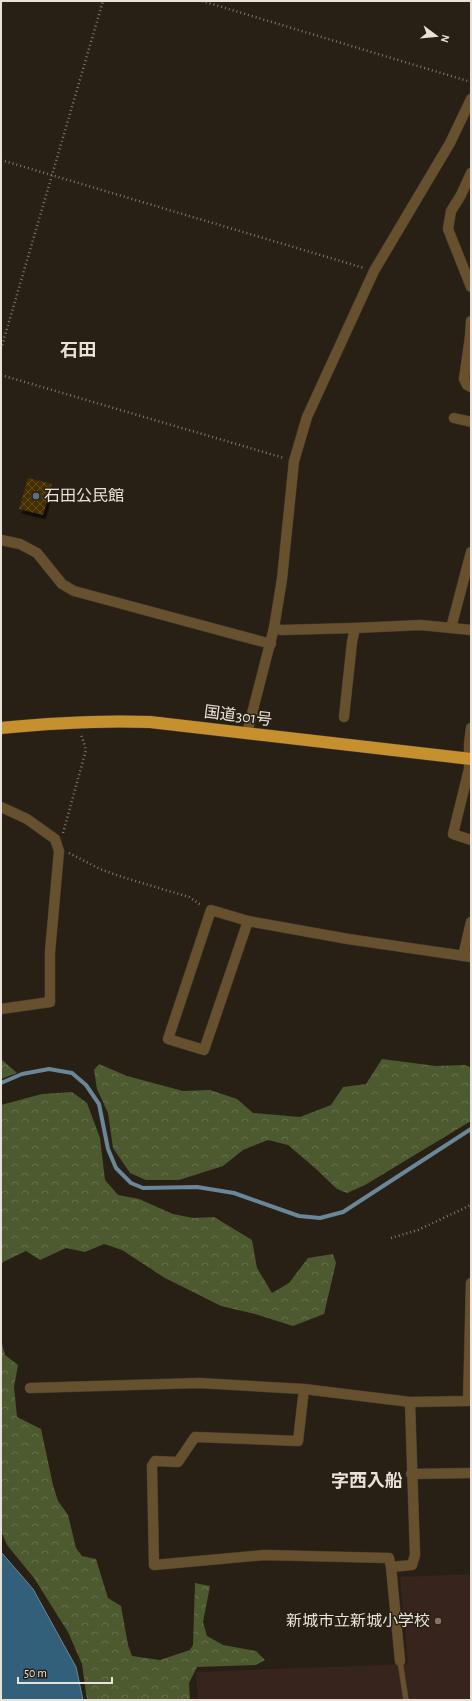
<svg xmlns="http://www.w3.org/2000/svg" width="472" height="1701" viewBox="0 0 472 1701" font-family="'Alegreya Sans','Noto Sans JP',sans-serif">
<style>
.education{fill:#36241d}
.forest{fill:url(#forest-crowns)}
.water{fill:#32607b;stroke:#698798}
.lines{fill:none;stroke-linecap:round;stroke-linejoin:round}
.stream{stroke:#698798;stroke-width:4}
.building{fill:url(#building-cross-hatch);filter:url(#shadow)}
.lane-casing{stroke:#433b31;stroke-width:6}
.street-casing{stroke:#433b31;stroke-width:11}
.highway-casing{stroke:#433b31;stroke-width:13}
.path{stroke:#80796f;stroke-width:2.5;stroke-dasharray:1 3;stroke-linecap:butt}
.lane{stroke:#66502e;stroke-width:5}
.street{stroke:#66502e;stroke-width:10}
.highway{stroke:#c6902e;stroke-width:12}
.service-dot{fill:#5c6f8a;stroke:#282015;stroke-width:1.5}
.education-dot{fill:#8d6e63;stroke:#282015;stroke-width:1.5}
.labels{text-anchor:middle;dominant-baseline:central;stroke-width:3;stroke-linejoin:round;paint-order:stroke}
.poi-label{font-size:16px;fill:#e8e2db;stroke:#282015;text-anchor:start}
.street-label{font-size:16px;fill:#e8e2db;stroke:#282015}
.quarter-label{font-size:18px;font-weight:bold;fill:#e8e2db;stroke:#282015}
</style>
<defs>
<pattern id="forest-crowns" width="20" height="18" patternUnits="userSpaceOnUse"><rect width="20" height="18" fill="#4d5a2f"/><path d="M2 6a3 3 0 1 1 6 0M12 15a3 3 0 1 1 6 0" fill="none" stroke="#67714d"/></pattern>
<pattern id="building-cross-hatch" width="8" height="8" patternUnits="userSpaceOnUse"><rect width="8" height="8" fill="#452e00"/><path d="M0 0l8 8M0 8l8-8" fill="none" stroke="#604c25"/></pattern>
<filter id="shadow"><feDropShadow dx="2.5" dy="4.5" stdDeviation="0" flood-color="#0009"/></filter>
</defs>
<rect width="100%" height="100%" fill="#282015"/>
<polygon class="education" points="471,1574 471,1700 198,1700 196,1672 408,1664 400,1577"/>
<g class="forest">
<polygon points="1,1059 17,1073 1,1079"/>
<polygon points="382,1059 436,1066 465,1065 471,1068 471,1121 365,1185 347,1193 337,1189 315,1168 288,1145 268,1140 243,1150 223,1166 179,1180 146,1180 130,1173 113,1148 108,1113 97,1089 94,1070 99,1064 127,1076 183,1091 210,1090 237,1099 253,1113 300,1117 331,1105 343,1087 366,1084"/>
<polygon points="72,1092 87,1103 100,1138 105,1180 118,1195 139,1199 173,1214 193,1218 214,1217 252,1240 257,1268 272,1293 289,1283 308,1258 333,1254 336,1263 324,1314 293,1326 255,1314 221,1306 165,1278 122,1250 104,1244 85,1252 66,1248 40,1260 26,1251 3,1262 1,1266 1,1105 42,1094"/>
<polygon points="1,1340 5,1355 18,1365 14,1387 17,1417 41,1429 53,1485 58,1501 68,1515 76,1548 82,1556 96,1559 108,1598 121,1606 128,1645 132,1656 160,1660 190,1650 193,1645 195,1583 210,1586 203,1622 207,1636 223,1645 256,1651 265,1660 256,1665 197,1667 189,1683 190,1700 87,1700 82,1664 68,1632 34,1578 7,1545 1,1531"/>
</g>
<polygon class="water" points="1,1552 33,1589 76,1667 83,1700 1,1700"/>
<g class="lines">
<polyline class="stream" points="1,1083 22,1074 49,1069 72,1073 86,1085 99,1104 108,1149 116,1168 131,1183 143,1188 197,1187 234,1193 299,1216 320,1218 343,1212 471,1129"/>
</g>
<polygon class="building" points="28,478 52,484 43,515 19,509"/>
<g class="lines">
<g class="lane-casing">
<polyline id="lane" points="400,1661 406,1700"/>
</g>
<g class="street-casing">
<g id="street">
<polyline points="471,173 461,195 451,211 448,229 471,287"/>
<polyline points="471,321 470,337 471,337"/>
<polyline points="470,337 464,379 467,385 471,387"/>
<polyline points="454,418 471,422"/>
<polyline points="1,540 20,544 37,553 62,584 74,591 271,644"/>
<polyline points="274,628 281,630 355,628 352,642 344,717"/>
<polyline points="355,628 421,625 471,630"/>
<polyline points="451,628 471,552"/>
<polyline points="471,728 469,744 469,769 453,834 471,840"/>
<polyline points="247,733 274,628 282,579 294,461 307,417 374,271 450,143 471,99"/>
<polyline points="1,807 27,819 55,839 59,851 50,952 50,1002 1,1009"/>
<polyline points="248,921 204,1050 168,1039 211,910 248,921 348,939 471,957"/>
<polyline points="463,956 471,922"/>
<polyline points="30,1388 199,1383 304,1389 410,1402 415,1555 412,1565 391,1567 389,1558 264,1555 154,1565 152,1466 155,1461 178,1462 195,1437 298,1441 304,1389"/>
<polyline points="410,1402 468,1401 471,1283"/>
<polyline points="411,1474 471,1473"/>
<polyline points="391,1567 400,1661"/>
</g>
</g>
<g class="highway-casing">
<path id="highway" d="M1,728C51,723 100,720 150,722L471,759"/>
</g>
<g class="path">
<polyline points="202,1 471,82"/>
<polyline points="1,160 364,268"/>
<polyline points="1,349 103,1"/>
<polyline points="1,375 284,458"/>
<polyline points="63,833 86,750 81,734"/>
<polyline points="69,853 100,869 122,877 189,897 201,905"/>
<polyline points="391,1238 418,1230 471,1205"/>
</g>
<use href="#lane" class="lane"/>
<use href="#street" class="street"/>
<use href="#highway" class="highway"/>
</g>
<circle class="service-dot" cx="36" cy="496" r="4"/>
<circle class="education-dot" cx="438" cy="1621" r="4"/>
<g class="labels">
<g class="poi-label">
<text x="44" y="496">石田公民館</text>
<text x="430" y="1621" text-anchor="end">新城市立新城小学校</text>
</g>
<g class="street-label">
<text transform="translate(238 716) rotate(7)">国道301号</text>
</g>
<g class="quarter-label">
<text x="78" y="351">石田</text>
<text x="367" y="1482">字西入船</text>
</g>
</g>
<rect width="472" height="1701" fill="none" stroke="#e8e2db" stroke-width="4"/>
<g transform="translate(436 36) rotate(106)" stroke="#282015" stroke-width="3" paint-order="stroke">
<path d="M0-3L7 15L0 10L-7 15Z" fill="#e8e2db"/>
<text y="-6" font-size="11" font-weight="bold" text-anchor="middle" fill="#e8e2db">N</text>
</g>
<path d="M18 1677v6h94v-6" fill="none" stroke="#e8e2db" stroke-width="2"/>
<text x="24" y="1677" font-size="12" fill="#e8e2db" stroke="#282015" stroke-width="3" paint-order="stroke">50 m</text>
</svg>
